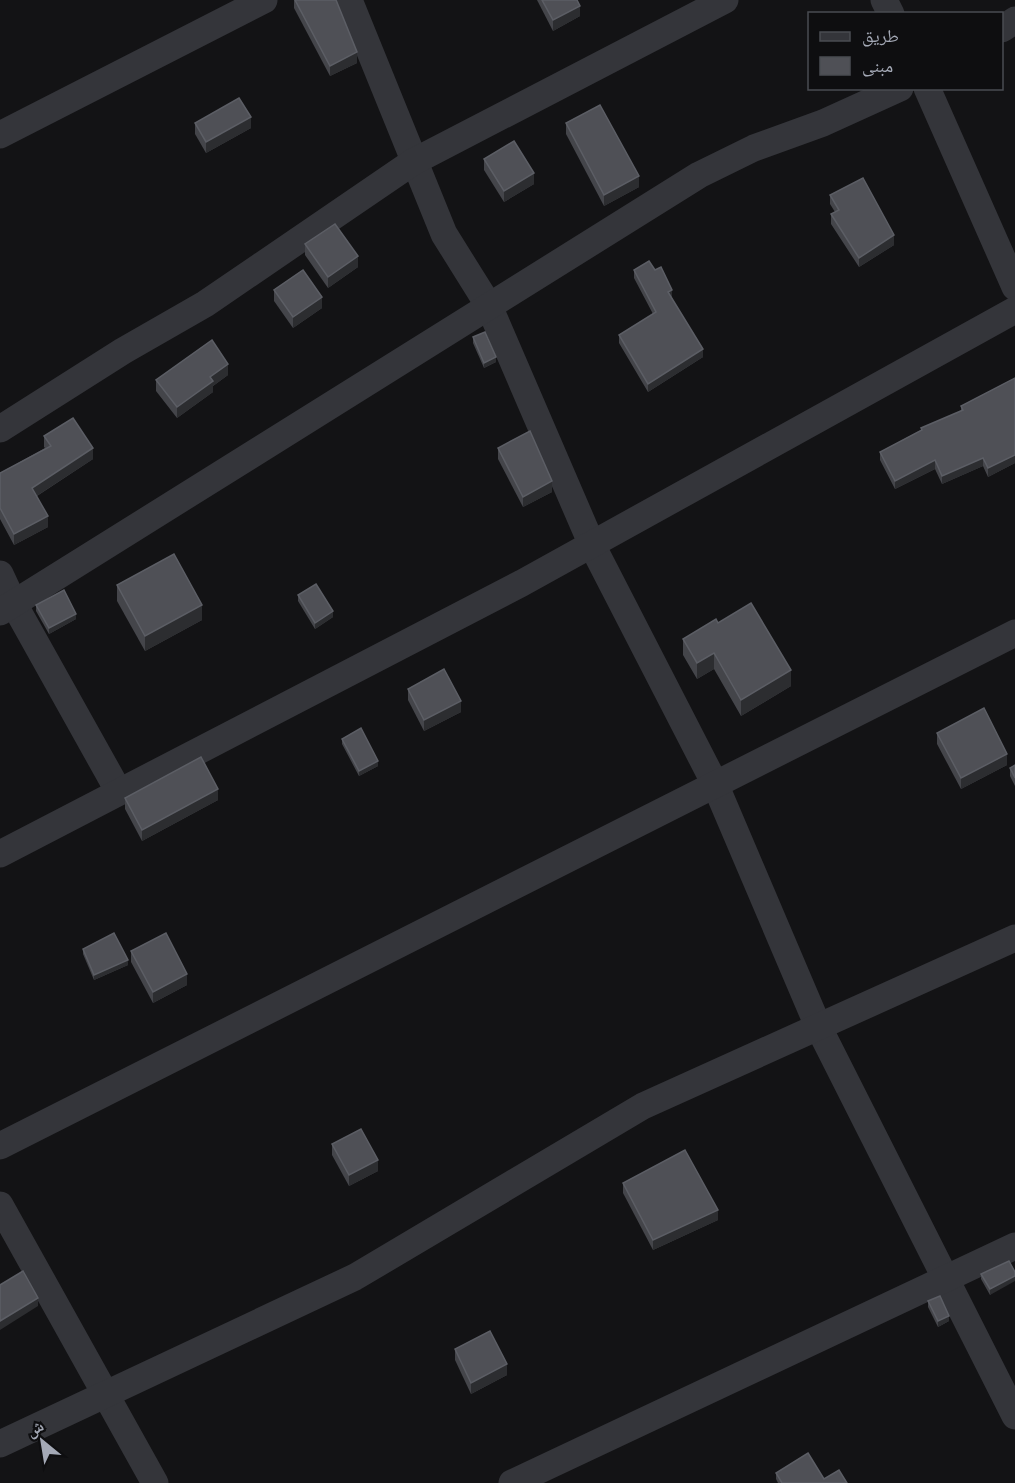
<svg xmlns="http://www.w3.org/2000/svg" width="1015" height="1483" viewBox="0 0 1015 1483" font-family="Commissioner,'Noto Naskh Arabic',sans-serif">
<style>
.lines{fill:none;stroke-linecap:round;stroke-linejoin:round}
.minor{stroke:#34353a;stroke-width:27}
.wall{fill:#44454a}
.shaded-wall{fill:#2c2d30}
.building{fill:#4f5056;stroke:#5c5e65;stroke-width:1.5}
</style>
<rect width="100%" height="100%" fill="#131315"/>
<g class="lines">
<g class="minor">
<polyline points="349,0 444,234 489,306 592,545 715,784 818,1026 1015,1416"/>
<polyline points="884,0 891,14"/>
<polyline points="1002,29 1015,20"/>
<polyline points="927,88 1015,287"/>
<polyline points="0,135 264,0"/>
<polyline points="0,429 123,351 205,304 413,162 725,0"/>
<polyline points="0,574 14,604 119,792"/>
<polyline points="0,612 699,175 754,148 823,123 900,88"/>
<polyline points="0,854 522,583 1015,310"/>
<polyline points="0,1146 1015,633"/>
<polyline points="0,1205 155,1483"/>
<polyline points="0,1444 355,1277 643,1106 1015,938"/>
<polyline points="512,1483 1015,1246"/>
</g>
</g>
<g class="wall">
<polygon points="294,0 336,0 357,63 330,76 294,8"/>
<polygon points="537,0 577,0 580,16 553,31"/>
<polygon points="195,123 251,128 206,153 195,134"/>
<polygon points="566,123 639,187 604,206 566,134"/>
<polygon points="484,159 534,184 504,202 484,170"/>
<polygon points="830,195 894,245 859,267 831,224 831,214 835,212 830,204"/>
<polygon points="305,244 358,267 328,288 305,255"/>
<polygon points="634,270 672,298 703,357 648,392 619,343 619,335 653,314 634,278"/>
<polygon points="274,290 322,308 293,328 274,301"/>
<polygon points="473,337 496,362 484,368 473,343"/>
<polygon points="228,375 213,386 213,392 177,418 156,391 156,380"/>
<polygon points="1015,378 1015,463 988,477 983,466 942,484 935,469 895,489 880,460 880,452 921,430 921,428 961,411 961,406"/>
<polygon points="44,436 93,459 37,496 48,527 14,545 0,519 0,473 45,448 44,447"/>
<polygon points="498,448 552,492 523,507 498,459"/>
<polygon points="117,585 202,620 145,651 117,601"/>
<polygon points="298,595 333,617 315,629 298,601"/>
<polygon points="36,605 76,619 49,634 36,611"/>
<polygon points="718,623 791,686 741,716 714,669 697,679 683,655 683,639"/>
<polygon points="408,689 461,712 424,731 408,700"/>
<polygon points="937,733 1007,765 961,789 937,744"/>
<polygon points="342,739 378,766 359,776 342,744"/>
<polygon points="1015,765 1015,786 1010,776 1010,768"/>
<polygon points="125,798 218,800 142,841 125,809"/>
<polygon points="83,949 128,965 94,980 83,954"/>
<polygon points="131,951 187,985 153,1003 131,962"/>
<polygon points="332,1144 378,1171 349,1186 332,1155"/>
<polygon points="623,1183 718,1220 653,1250 623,1193"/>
<polygon points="1015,1272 990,1295 981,1279 981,1274"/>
<polygon points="928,1301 949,1321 938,1327 928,1307"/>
<polygon points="455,1349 507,1375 471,1394 455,1360"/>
<polygon points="776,1473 824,1479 847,1483 778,1483 776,1479"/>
</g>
<g class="shaded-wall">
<polygon points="580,6 580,16 553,31 553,20"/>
<polygon points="357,52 357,63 330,76 330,66"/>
<polygon points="251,117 251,128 206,153 206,142"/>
<polygon points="534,173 534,184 504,202 504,191"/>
<polygon points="639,176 639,187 604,206 604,195"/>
<polygon points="894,235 894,245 859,267 859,258"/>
<polygon points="358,256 358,267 328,288 328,277"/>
<polygon points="672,290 672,298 668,292"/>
<polygon points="322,297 322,308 293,328 293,317"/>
<polygon points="703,349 703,357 648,392 648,384"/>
<polygon points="496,357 496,362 484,368 484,363"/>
<polygon points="228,364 228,375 213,386 213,392 177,418 177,407 210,377"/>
<polygon points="93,448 93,459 32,499 32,488"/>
<polygon points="1015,455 1015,463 988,477 988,468"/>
<polygon points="983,458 983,466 942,484 942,476"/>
<polygon points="935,460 935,469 895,489 895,481"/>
<polygon points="552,481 552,492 523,507 523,497"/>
<polygon points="48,516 48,527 14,545 14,534"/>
<polygon points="202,605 202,620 145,651 145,636"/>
<polygon points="333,611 333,617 315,629 315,623"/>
<polygon points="76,614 76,619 49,634 49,628"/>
<polygon points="714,653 714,669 697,679 697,663"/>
<polygon points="791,670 791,686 741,716 741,700"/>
<polygon points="461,701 461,712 424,731 424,720"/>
<polygon points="1007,754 1007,765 961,789 961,778"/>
<polygon points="378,761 378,766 359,776 359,771"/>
<polygon points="218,789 218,800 142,841 142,830"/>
<polygon points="128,960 128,965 94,980 94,975"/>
<polygon points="187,974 187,985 153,1003 153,992"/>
<polygon points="378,1160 378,1171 349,1186 349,1175"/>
<polygon points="718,1210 718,1220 653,1250 653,1240"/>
<polygon points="1015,1276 1015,1281 990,1295 990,1289"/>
<polygon points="38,1298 38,1306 0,1330 0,1321"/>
<polygon points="949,1316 949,1321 938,1327 938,1321"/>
<polygon points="507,1364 507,1375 471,1394 471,1383"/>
</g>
<g class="building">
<polygon points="295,0 336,0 357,52 330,66"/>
<polygon points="542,0 577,0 580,6 553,20"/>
<polygon points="239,98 251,117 206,142 195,123"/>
<polygon points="600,105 639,176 604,195 566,123"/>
<polygon points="514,141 534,173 504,191 484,159"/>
<polygon points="863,178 894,235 859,258 831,214 839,210 830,195"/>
<polygon points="335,224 358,256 328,277 305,244"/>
<polygon points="649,261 655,270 661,267 672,290 668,292 703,349 648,384 619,335 656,312 634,270"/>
<polygon points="303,270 322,297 293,317 274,290"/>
<polygon points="485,332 496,357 484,363 473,337"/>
<polygon points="212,340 228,364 210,377 213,381 177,407 156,380"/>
<polygon points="1015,378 1015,455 988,468 983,458 942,476 935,460 895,481 880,452 922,430 921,428 963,410 961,406"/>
<polygon points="73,418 93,448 32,488 48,516 14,534 0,508 0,473 51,446 44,436"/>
<polygon points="530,431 552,481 523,497 498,448"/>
<polygon points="174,554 202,605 145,636 117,585"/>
<polygon points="316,584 333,611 315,623 298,595"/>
<polygon points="64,590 76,614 49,628 36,605"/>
<polygon points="751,603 791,670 741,700 714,653 697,663 683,639 716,619 718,623"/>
<polygon points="444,669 461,701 424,720 408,689"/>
<polygon points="984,708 1007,754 961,778 937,733"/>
<polygon points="361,728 378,761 359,771 342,739"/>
<polygon points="201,757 218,789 142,830 125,798"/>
<polygon points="1015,765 1015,778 1010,768"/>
<polygon points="114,933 128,960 94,975 83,949"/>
<polygon points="166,933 187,974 153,992 131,951"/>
<polygon points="361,1129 378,1160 349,1175 332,1144"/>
<polygon points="685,1150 718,1210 653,1240 623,1183"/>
<polygon points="1009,1261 1015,1272 1015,1276 990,1289 981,1274"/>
<polygon points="23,1271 38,1298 0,1321 0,1285"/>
<polygon points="940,1296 949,1316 938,1321 928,1301"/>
<polygon points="490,1331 507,1364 471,1383 455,1349"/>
<polygon points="808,1453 824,1479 839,1470 847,1483 782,1483 776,1473"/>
</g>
<rect x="808" y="12" width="195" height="78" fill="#0e0e10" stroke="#4a4c52" stroke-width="1.5"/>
<rect x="820" y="32" width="30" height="9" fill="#34353a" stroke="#4a4c52" stroke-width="1.5"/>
<text x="862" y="42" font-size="18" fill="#a4a9b6">طريق</text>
<rect x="820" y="57" width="30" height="18" fill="#4f5056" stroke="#4a4c52" stroke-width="1.5"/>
<text x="862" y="72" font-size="18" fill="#a4a9b6">مبنى</text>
<g transform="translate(42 1441) rotate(330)" stroke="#0e0e10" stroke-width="4.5" paint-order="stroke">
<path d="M0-4.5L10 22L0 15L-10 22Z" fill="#a4a9b6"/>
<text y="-9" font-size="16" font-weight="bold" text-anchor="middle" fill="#a4a9b6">ش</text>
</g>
</svg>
